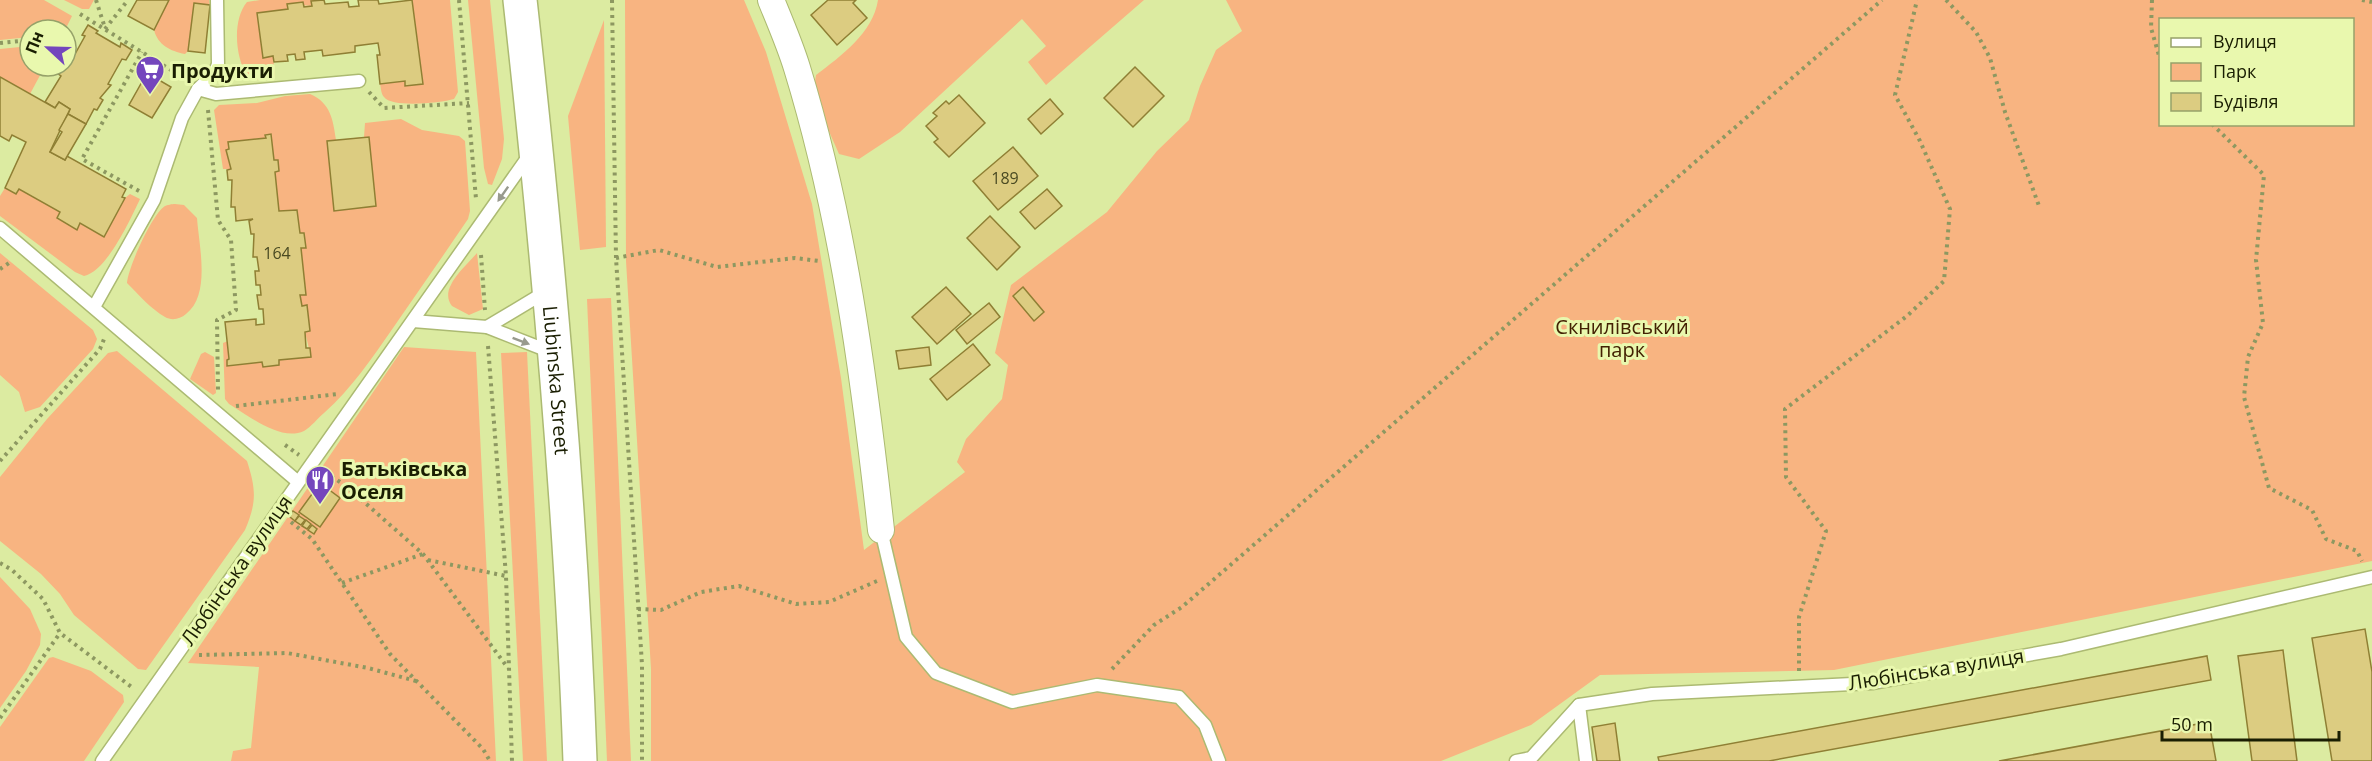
<svg xmlns="http://www.w3.org/2000/svg" width="2372" height="761" viewBox="0 0 2372 761" font-family="'Open Sans',sans-serif">
<style>
.green{fill:#f8b481;fill-rule:evenodd}
.building{fill:#dccc81;stroke:#8f7f34;stroke-width:1.5}
.lines{fill:none;stroke-linecap:round;stroke-linejoin:round}
.lane-casing{stroke:#acba72;stroke-width:15}
.street-casing{stroke:#acba72;stroke-width:28}
.secondary-casing{stroke:#acba72;stroke-width:36}
.path{stroke:#8d9861;stroke-width:4;stroke-dasharray:3 4.5;stroke-linecap:butt}
.lane{stroke:#fff;stroke-width:12}
.street{stroke:#fff;stroke-width:26}
.secondary{stroke:#fff;stroke-width:33}
.oneway{fill:#989a8d}
.labels{text-anchor:middle;dominant-baseline:central;stroke-width:6;stroke-linejoin:round;paint-order:stroke}
.number-label{font-size:16px;fill:#4a4a22}
.poi-label{font-size:20px;font-weight:bold;fill:#1a1e02;stroke:#e9f8ae;text-anchor:start}
.park-label{font-size:20px;fill:#432103;stroke:#e9f8ae}
.street-label{font-size:20px;fill:#1a1e02;stroke:#e9f8ae}
</style>
<rect width="100%" height="100%" fill="#dceba1"/>
<g class="green">
<polygon points="0,0 44,0 72,16 65,30 30,30 30,37 0,40"/>
<polygon points="64,0 94,0 89,9 82,9"/>
<path d="M169,0H209L210,5L194,3L188,51L185,54C170,51 158,45 154,30Z"/>
<path d="M260,0H322L312,1V6L287,4L288,9L257,13L263,57L273,56L275,75L273,80H256L248,77C235,58 232,20 247,2Z"/>
<path d="M412,0H450L458,92L454,99C440,103 392,108 384,97C381,94 381,88 380,84L405,81V85L423,83Z"/>
<polygon points="468,0 490,0 504,139 502,159 492,185 488,184 484,168"/>
<path d="M625,0H744L766,52L812,204L841,378L864,550L965,472L957,462L966,439L1002,399L1008,365L995,353L1011,285L1107,212L1157,151L1189,120L1200,86L1216,50L1242,31L1226,0H2372V561L1834,670L1600,675L1531,725L1441,761H651V669L626,261ZM2160,20H2352V124H2160Z"/>
<path d="M878,0H1144L1046,85L1028,62L1046,46L1022,19L900,132L859,159L839,154L813,95L816,75C841,56 873,33 878,0Z"/>
<polygon points="604,20 606,247 580,250 568,116"/>
<polygon points="30,46 30,66 45,66 30,94 0,77 0,49"/>
<path d="M310,94C331,103 333,120 336,140L364,137L365,123L401,119L422,130L459,136L465,141L470,211L468,219C443,256 418,292 393,328C372,358 352,388 324,413C318,418 311,427 304,431C280,442 248,415 229,404L225,399L223,343L228,341V366L262,362L263,367L279,365V360L311,357L305,332L310,331L307,305L302,306L300,295H306L301,248H306L304,233H300L297,210L279,211L271,135H266V138L231,169H223L214,110L219,105L257,103L285,96Z"/>
<path d="M5,188L16,194L19,189L104,237L125,198L130,194L140,199C130,220 107,271 84,276L75,272L0,216V196Z"/>
<path d="M175,204L184,205L197,218C199,246 211,295 186,314C180,319 172,321 165,317C151,309 138,294 127,283C128,268 152,214 165,206C167,205 172,204 175,204Z"/>
<polygon points="0,253 93,330 97,339 93,349 40,407 25,412 19,392 0,375"/>
<path d="M477,253L483,309L469,315L452,306C438,289 466,266 477,253Z"/>
<polygon points="611,298 631,761 607,761 587,299"/>
<polygon points="404,347 476,352 496,761 231,761 233,751 251,748 259,667 188,663"/>
<path d="M117,351L247,461C256,489 257,502 245,530L146,670L138,669L74,615L60,594L41,574L0,541V477L47,419L108,353Z"/>
<polygon points="205,352 214,357 216,393 213,395 190,379 201,354"/>
<polygon points="527,352 547,761 523,761 501,353"/>
<polygon points="0,577 30,609 41,634 40,645 26,671 0,708"/>
<polygon points="53,657 91,671 123,695 124,702 84,761 0,761 0,727 49,658"/>
</g>
<g class="building">
<polygon points="137,0 169,0 154,30 128,16"/>
<polygon points="324,0 325,4 348,2 349,7 359,6 358,0 378,0 379,4 412,0 423,84 405,86 405,81 380,84 377,55 380,55 378,43 355,46 355,52 323,56 322,50 304,52 305,59 296,60 295,54 287,55 288,61 274,62 273,56 263,58 257,13 288,9 287,4 303,2 304,7 312,6 311,1"/>
<polygon points="828,0 856,0 853,3 867,18 837,45 811,15"/>
<polygon points="194,3 210,5 205,53 188,51"/>
<polygon points="88,25 98,31 96,33 120,47 121,43 132,50 126,60 122,59 108,84 111,85 100,98 103,100 97,110 94,109 86,124 68,114 70,109 59,102 55,108 45,102 61,76 57,73 59,69 66,66 69,51 75,54 85,36 82,35"/>
<polygon points="1135,67 1164,96 1133,127 1104,98"/>
<polygon points="147,73 171,87 152,118 129,105"/>
<polygon points="0,77 55,108 59,102 70,109 50,152 65,160 67,156 126,189 122,197 125,198 104,237 80,223 77,230 57,218 60,212 19,189 16,194 5,188 26,142 12,135 9,141 0,136"/>
<polygon points="959,95 985,123 949,157 934,142 938,139 926,126 937,116 933,113 946,101 949,104"/>
<polygon points="1050,99 1063,114 1041,134 1028,119"/>
<polygon points="68,114 86,124 65,160 50,152 62,132 59,130"/>
<polygon points="271,134 274,160 278,160 279,171 275,172 279,211 297,210 300,233 304,233 306,248 301,248 306,295 300,295 302,306 307,305 310,331 305,332 306,348 310,348 311,357 279,360 279,365 263,367 262,362 227,366 227,360 229,359 225,322 256,319 256,325 264,324 263,309 259,309 257,295 261,295 260,285 256,285 255,271 259,271 257,257 253,257 254,234 251,234 249,221 253,219 236,221 235,207 231,207 232,180 228,180 227,170 231,169 226,150 229,149 228,142 266,138 265,135"/>
<polygon points="369,137 376,206 334,211 327,141"/>
<polygon points="1013,147 1038,176 998,210 973,181"/>
<polygon points="1047,189 1062,206 1035,229 1020,212"/>
<polygon points="990,216 1020,247 997,270 967,238"/>
<polygon points="946,287 971,314 937,344 912,317"/>
<polygon points="1023,287 1044,312 1034,321 1013,296"/>
<polygon points="989,303 1000,317 967,344 956,330"/>
<polygon points="973,344 990,365 947,400 930,379"/>
<polygon points="929,347 931,365 899,369 896,351"/>
<polygon points="320,483 340,498 320,527 299,512"/>
<polygon points="293,511 299,515 295,521 290,517"/>
<polygon points="299,516 305,520 301,525 295,521"/>
<polygon points="306,520 311,524 307,529 302,526"/>
<polygon points="312,525 317,529 314,534 308,530"/>
<polygon points="2365,629 2372,672 2372,761 2332,761 2312,638"/>
<polygon points="2283,650 2297,761 2252,761 2238,656"/>
<polygon points="2207,656 2211,680 1769,761 1659,761 1658,757"/>
<polygon points="2209,722 2216,761 1999,761"/>
<polygon points="1615,723 1620,761 1597,761 1592,727"/>
</g>
<g class="lines">
<g class="lane-casing">
<g id="lane">
<polyline points="198,89 216,94 359,81"/>
<polyline points="0,228 297,481"/>
<polyline points="94,307 154,200 182,118 198,89 215,72 218,64 217,0"/>
<polyline points="413,321 487,327 551,352"/>
<polyline points="487,327 547,291"/>
<polyline points="881,530 906,637 936,673 1012,702 1097,685 1179,697 1205,725 1219,761"/>
<polyline points="1579,705 1586,761"/>
<polyline points="102,761 530,154"/>
<polyline points="1516,761 1531,758 1579,705 1652,694 1872,683 2061,649 2372,577"/>
</g>
</g>
<g class="street-casing">
<path id="street" d="M771,0C780,22 790,45 797,68C843,218 864,375 881,530"/>
</g>
<g class="secondary-casing">
<g id="secondary">
<path id="s1" d="M520,0C548,253 571,506 580,761"/>
</g>
</g>
<g class="path">
<polyline points="96,0 105,28"/>
<polyline points="459,0 476,199"/>
<polyline points="612,0 616,258 642,665 642,761"/>
<polyline points="1946,0 1976,32 1990,58 2005,112 2039,206"/>
<polyline points="2152,0 2151,28 2160,59"/>
<polyline points="2362,0 2372,2"/>
<polyline points="80,14 184,78"/>
<polyline points="105,29 128,0"/>
<polyline points="66,37 67,37"/>
<polyline points="0,43 30,40"/>
<polyline points="369,92 384,108 469,103"/>
<polyline points="208,110 218,220 231,240 236,310 217,320 218,390"/>
<polyline points="2212,124 2264,175 2256,260 2263,323 2248,357 2244,397 2269,488 2312,510 2326,539 2357,551 2362,561"/>
<polyline points="139,191 82,159 142,52"/>
<polyline points="481,255 485,310"/>
<polyline points="616,258 659,250 717,267 795,258 819,261"/>
<polyline points="0,269 12,261"/>
<polyline points="488,346 506,576 512,761"/>
<polyline points="236,406 338,394"/>
<polyline points="285,445 299,455"/>
<polyline points="0,461 100,349 104,339"/>
<polyline points="325,472 346,486 423,554 508,668"/>
<polyline points="291,522 312,539 390,654 483,749 490,761"/>
<polyline points="428,560 506,576"/>
<polyline points="0,563 12,570 43,599 60,633 133,688"/>
<polyline points="342,583 423,554"/>
<polyline points="638,609 661,610 701,592 739,586 796,604 829,602 877,581"/>
<polyline points="199,655 287,653 368,668 416,681"/>
<polyline points="1112,669 1154,625 1182,607 1882,0"/>
<polyline points="1799,671 1799,617 1826,531 1786,477 1785,409 1907,316 1944,281 1950,209 1920,141 1895,95 1917,0"/>
<polyline points="0,718 60,633"/>
</g>
<use href="#lane" class="lane"/>
<use href="#street" class="street"/>
<use href="#secondary" class="secondary"/>
</g>
<defs><path id="oneway-solid" d="M-6-.8H1V-3.2L6.5 0L1 3.2V.8H-6Z" transform="scale(1.5)"/></defs>
<g class="oneway">
<use href="#oneway-solid" transform="translate(503 194) rotate(125)"/>
<use href="#oneway-solid" transform="translate(521 341) rotate(21)"/>
</g>
<defs>
<g id="supermarket-pin" transform="scale(1.5)"><path d="M0 17L-7.5 6A9.5 9.5 0 1 1 7.5 6Z" fill="#7446bd" stroke="#e9f8ae"/><path d="M-6-5.5h2.5l.6 2H6L4.5 2H-2.5L-4.4-4H-6ZM-1.5 3.2a1.3 1.3 0 1 0 .1 0ZM3 3.2a1.3 1.3 0 1 0 .1 0Z" fill="#fff"/></g>
<g id="restaurant-pin" transform="scale(1.5)"><path d="M0 17L-7.5 6A9.5 9.5 0 1 1 7.5 6Z" fill="#7446bd" stroke="#e9f8ae"/><path d="M-5-6h1v4h1v-4h1v4h1v-4h1v5L-1.5 .5V6h-2V.5L-5-1ZM5-6V6H3V1.5H1.5Q1.5-4 5-6Z" fill="#fff"/></g>
</defs>
<g fill-rule="evenodd">
<use href="#supermarket-pin" x="150" y="70"/>
<use href="#restaurant-pin" x="320" y="480"/>
</g>
<g class="labels">
<g class="number-label">
<text x="1005" y="178">189</text>
<text x="277" y="253">164</text>
</g>
<g class="poi-label">
<text x="171" y="70">Продукти</text>
<text x="341" y="468">Батьківська<tspan x="341" dy="23">Оселя</tspan></text>
</g>
<g class="park-label">
<text x="1622" y="326">Скнилівський<tspan x="1622" dy="23">парк</tspan></text>
</g>
<g class="street-label">
<text stroke="none"><textPath href="#s1" startOffset="382">Liubinska Street</textPath></text>
<text transform="translate(236 570) rotate(-55)">Любінська вулиця</text>
<text transform="translate(1936 669) rotate(-9)">Любінська вулиця</text>
</g>
</g>
<rect x="2159" y="18" width="195" height="108" fill="#e9f8ae" stroke="#96a169" stroke-width="1.5"/>
<rect x="2171" y="38" width="30" height="9" fill="#ffffff" stroke="#96a169" stroke-width="1.5"/>
<text x="2213" y="48" font-size="18" fill="#1a1e02">Вулиця</text>
<rect x="2171" y="63" width="30" height="18" fill="#f8b481" stroke="#96a169" stroke-width="1.5"/>
<text x="2213" y="78" font-size="18" fill="#1a1e02">Парк</text>
<rect x="2171" y="93" width="30" height="18" fill="#dccc81" stroke="#96a169" stroke-width="1.5"/>
<text x="2213" y="108" font-size="18" fill="#1a1e02">Будівля</text>
<g transform="translate(48 48) rotate(292)"><circle r="28" fill="#e9f8ae" stroke="#96a169" stroke-width="1.5"/>
<path d="M0-4.5L10 22L0 15L-10 22Z" fill="#7446bd"/>
<text y="-9" font-size="16" font-weight="bold" text-anchor="middle" fill="#1a1e02">Пн</text>
</g>
<path d="M2162 731v9h177v-9" fill="none" stroke="#1a1e02" stroke-width="3"/>
<text x="2171" y="731" font-size="18" fill="#1a1e02" stroke="#e9f8ae" stroke-width="4.5" paint-order="stroke">50 m</text>
</svg>
